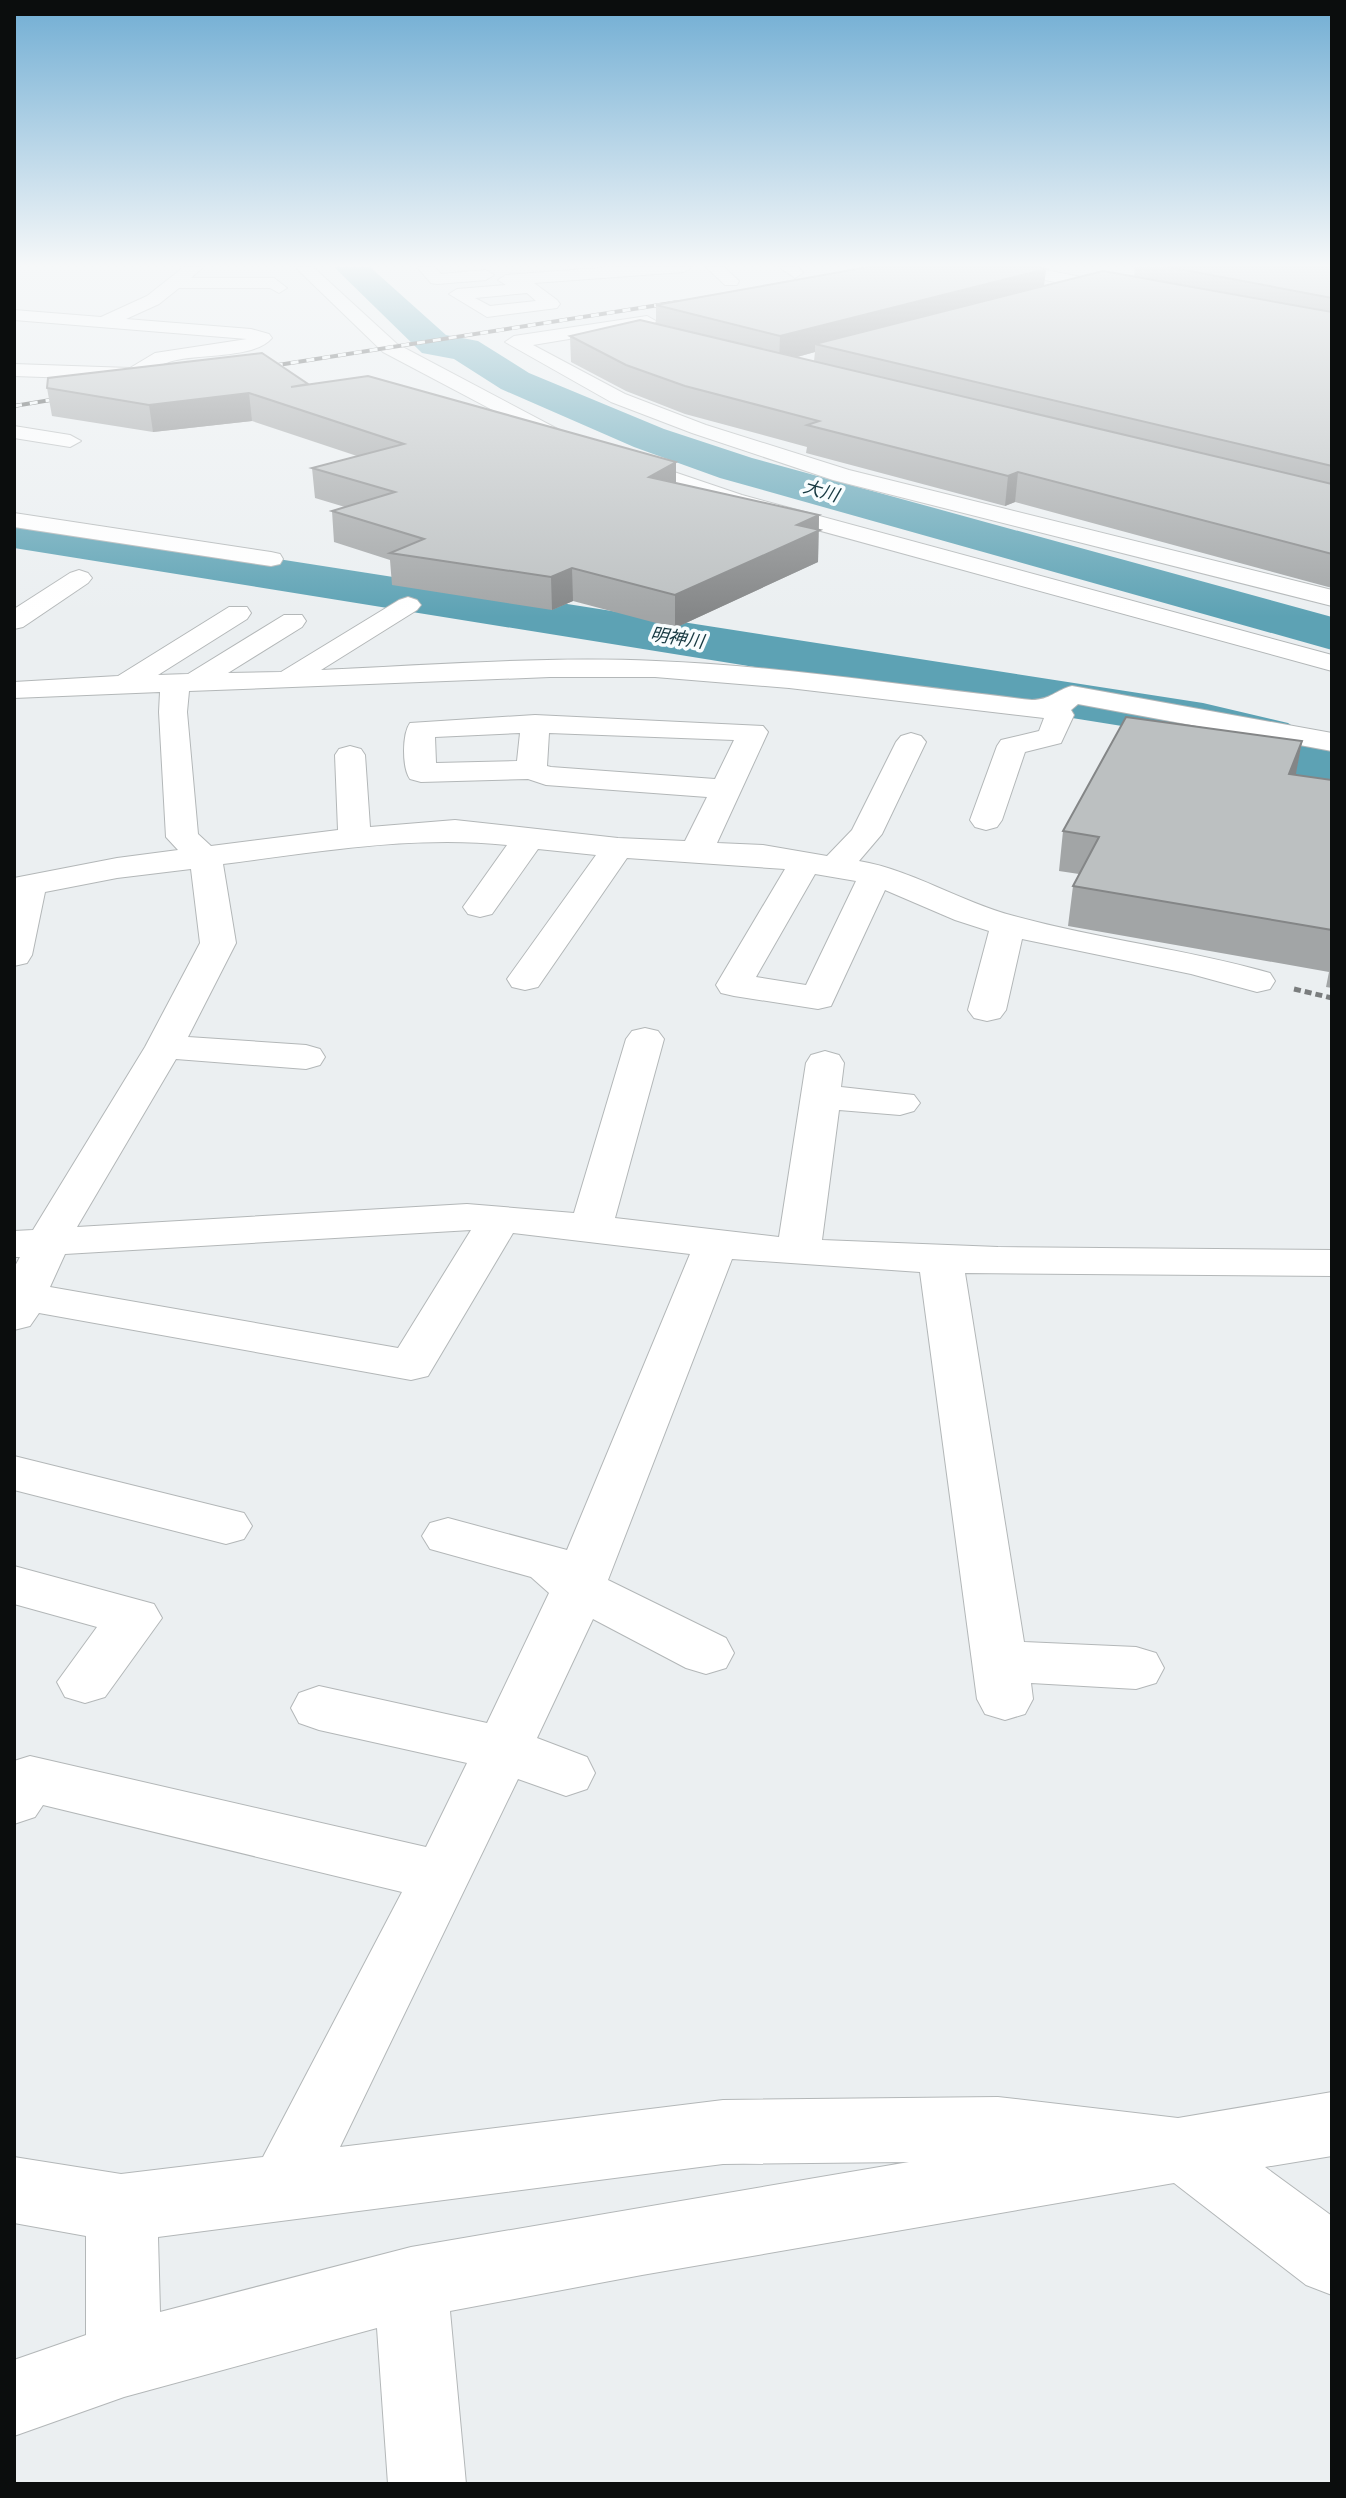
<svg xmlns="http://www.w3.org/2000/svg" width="1346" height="2498" viewBox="0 0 1346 2498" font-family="'Crimson Pro','Noto Sans JP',serif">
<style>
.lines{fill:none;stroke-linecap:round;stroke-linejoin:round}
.river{fill:#5da2b4;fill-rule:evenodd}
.minor-casing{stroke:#b3b7b8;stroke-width:2}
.path{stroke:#7a7d7e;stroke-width:5;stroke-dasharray:7 4;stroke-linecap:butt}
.minor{fill:#fff;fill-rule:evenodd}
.rail-casing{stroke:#474a4a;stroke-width:4}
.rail{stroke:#f8fdfe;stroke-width:3;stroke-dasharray:8;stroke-linecap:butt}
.wall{fill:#a2a5a6;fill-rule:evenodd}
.shaded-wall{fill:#848687}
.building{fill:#bcc0c1;stroke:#848687;stroke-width:2}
.labels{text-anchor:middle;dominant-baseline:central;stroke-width:7;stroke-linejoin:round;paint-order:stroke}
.far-water-label{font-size:18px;font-style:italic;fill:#173941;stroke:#f8fdfe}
</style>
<rect width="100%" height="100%" fill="#ebeff1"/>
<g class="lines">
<g class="river">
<polygon points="334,267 370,267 446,335 478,341 529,373 664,429 752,458 1332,617 1332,650 720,478 634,447 501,389 454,359 422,353"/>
<polygon points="14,518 1203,703 1288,723 1306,735 1332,742 1332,786 1299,778 1290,769 1262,761 1246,749 1203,739 14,548"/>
</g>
<g class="minor-casing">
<g id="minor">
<path d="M184,267H203L191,278H274L287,288L279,293L270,288H179L159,304L126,319L251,329L269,334L272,338C253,360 197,353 169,362C155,366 145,376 130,380L14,376V364L130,368L155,353L247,339L14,320V310L101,317L147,296Z"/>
<polygon points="295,267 313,267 397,344 567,434 609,450 742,495 1332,655 1332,671 726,505 593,460 553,442 383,352"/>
<polygon points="417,267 435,267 441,274 486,270 494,275 486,280 437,284 431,283"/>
<path d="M613,267H692L684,272L534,283L557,300L560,304L557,308L487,317L449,294L457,289L506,285L498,280L506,275ZM527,293L536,301L490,306L475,298Z"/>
<polygon points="706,267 724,267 739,281 737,285 725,285"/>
<polygon points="779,267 798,267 803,273 795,278"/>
<polygon points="997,267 1031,267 1125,286 1133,291 1125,296 1005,272"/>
<polygon points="647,316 656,321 653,325 533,345 625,394 706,425 849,470 1332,590 1332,606 833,480 692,433 611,402 505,342 514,336"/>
<polygon points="14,426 70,435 81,441 70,447 14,438"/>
<polygon points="14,513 271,552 280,554 283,559 280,564 271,566 14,527"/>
<polygon points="79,570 88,573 92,578 88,583 23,627 14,629 14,609 70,573"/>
<path d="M408,597L417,600L421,605L417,610L321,670C433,665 545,656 656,661C782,666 907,686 1032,700C1050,700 1056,690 1072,686L1332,733V751L1078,704L1071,710L1074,715L1061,743L1025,752L1002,820L997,827L986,830L975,827L970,820L997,746L1001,740L1039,731L1044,718L789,688L655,677H550L189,691L187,712L198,834L211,846L338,830L335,755L339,749L350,746L361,749L365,755L370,827L455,820L618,838L685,841L707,797L546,785L528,779L421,782L410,779C402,768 402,734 410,723L535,715L763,726L768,732L717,843L763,845L827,856L852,830L896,742L901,736L911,733L921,736L926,742L882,834L859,861C913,870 960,902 1014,916C1097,939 1185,949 1270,973L1275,981L1270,989L1257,992L1191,974L1022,939L1006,1010L1000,1018L987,1021L974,1018L968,1010L989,931L955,920L885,890L831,1006L818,1009L734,996L721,993L716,985L785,869L627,858L538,987L525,990L512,987L507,979L596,855L538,849L492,914L480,917L468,914L463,907L507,845C413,835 318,852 223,864L236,943L188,1037L306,1045L320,1049L325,1057L320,1065L306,1069L176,1059L77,1227L467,1204L574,1213L626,1039L632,1031L645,1028L658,1031L664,1039L615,1218L779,1237L806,1063L811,1055L825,1051L839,1055L844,1063L841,1087L914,1095L920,1103L914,1111L900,1115L839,1110L822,1240L998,1247L1332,1250V1276L965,1273L1024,1642L1136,1647L1156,1653L1164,1668L1156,1683L1136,1689L1031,1683L1033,1699L1025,1714L1005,1720L985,1714L977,1699L920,1272L732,1259L608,1580L726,1638L734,1653L726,1668L706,1674L686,1668L593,1619L537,1738L587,1757L595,1773L587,1789L566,1796L518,1779L340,2147L723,2100L998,2097L1178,2118L1332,2092V2156L1265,2167L1332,2216V2295L1306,2285L1174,2183L642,2275L450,2311L466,2484H388L377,2328L124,2397L14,2436V2360L86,2335V2236L14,2223V2157L121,2174L263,2157L402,1892L43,1805L35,1817L14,1824V1761L30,1756L426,1847L467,1763L319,1730L299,1723L291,1708L299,1693L319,1686L487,1723L549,1593L531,1577L430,1549L422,1536L430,1523L448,1518L567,1550L690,1254L513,1233L428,1376L411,1380L39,1313L30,1326L14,1330V1268L20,1257H14V1231L33,1230L145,1047L200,943L191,869L117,878L45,892L32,955L27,963L14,966V878L117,858L178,850L166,837L159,712L160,692L14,698V682L118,676L229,607H247L251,613L247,619L158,675L188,674L284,615H302L306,621L302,627L228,673L281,672L399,600ZM520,733L517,761L436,763L435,737ZM549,733L734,740L715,779L551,767L547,766ZM815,874L856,881L806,985L756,977ZM471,1230L398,1348L50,1287L65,1254ZM909,2162L411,2247L160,2312L158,2237L723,2164Z"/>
<polygon points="14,1456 244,1513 252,1526 244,1539 226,1544 14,1490"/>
<polygon points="14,1566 154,1604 162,1618 105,1697 85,1703 65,1697 57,1682 97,1627 14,1604"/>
</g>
</g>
<polyline class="path" points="1294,989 1332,998"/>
<use href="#minor" class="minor"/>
<g class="rail-casing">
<g id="rail">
<polyline points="259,368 678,302"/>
<polyline points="14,406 69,397"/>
</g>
</g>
<use href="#rail" class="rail"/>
</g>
<g class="wall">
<path d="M1135,267H1332V588L1015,502L1005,506L806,453L807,447L685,414L626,391L571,362L570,336L656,323V305L915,268L1046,269L1044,286L1134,276ZM815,352L814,361L797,357Z"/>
<polygon points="308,384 676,483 819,515 818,562 675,628 573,601 552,610 392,585 390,560 334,542 332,511 345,507 315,498 312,468 357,456 252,421 153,432 52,416 47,388"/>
<polygon points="1302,741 1295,775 1332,780 1332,988 1326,987 1329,972 1068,926 1073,886 1079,874 1059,871 1063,831"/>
</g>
<g class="shaded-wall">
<polygon points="1046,269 1043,292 815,344 815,352 779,362 780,336"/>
<polygon points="249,393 252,421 153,432 149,405"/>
<polygon points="676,462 676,491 649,477"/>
<polygon points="1018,472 1015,502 1005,506 1008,476"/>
<polygon points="819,515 818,562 675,628 675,595 797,525"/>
<polygon points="572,568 573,601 552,610 551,577"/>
<polygon points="1302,741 1295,779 1289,774"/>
</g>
<g class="building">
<polygon points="868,267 1039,267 1046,269 780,336 656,305"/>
<polygon points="1169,267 1332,267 1332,298"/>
<polygon points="1103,271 1332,312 1332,466 815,344"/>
<polygon points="640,320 1332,484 1332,554 1018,472 1008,476 807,425 819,421 685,386 626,365 570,336"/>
<polygon points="262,353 308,384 291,387 368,376 676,462 649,477 819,515 797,525 820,530 675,595 572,568 551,577 390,553 424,539 332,511 395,492 312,468 404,444 249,393 149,405 47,388 48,378"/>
<polygon points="1126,717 1302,741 1289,774 1332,780 1332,930 1073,886 1099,837 1063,831"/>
</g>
<linearGradient id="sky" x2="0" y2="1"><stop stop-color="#70add3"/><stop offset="0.43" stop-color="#f6f8f9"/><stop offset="1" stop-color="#f6f8f9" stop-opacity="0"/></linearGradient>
<rect width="1346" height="617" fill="url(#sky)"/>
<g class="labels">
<g class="far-water-label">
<text transform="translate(821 491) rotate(16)">大川</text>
<text transform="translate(677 638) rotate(9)">明神川</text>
</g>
</g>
<rect width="1346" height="2498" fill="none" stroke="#0b0d0d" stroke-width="32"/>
</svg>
